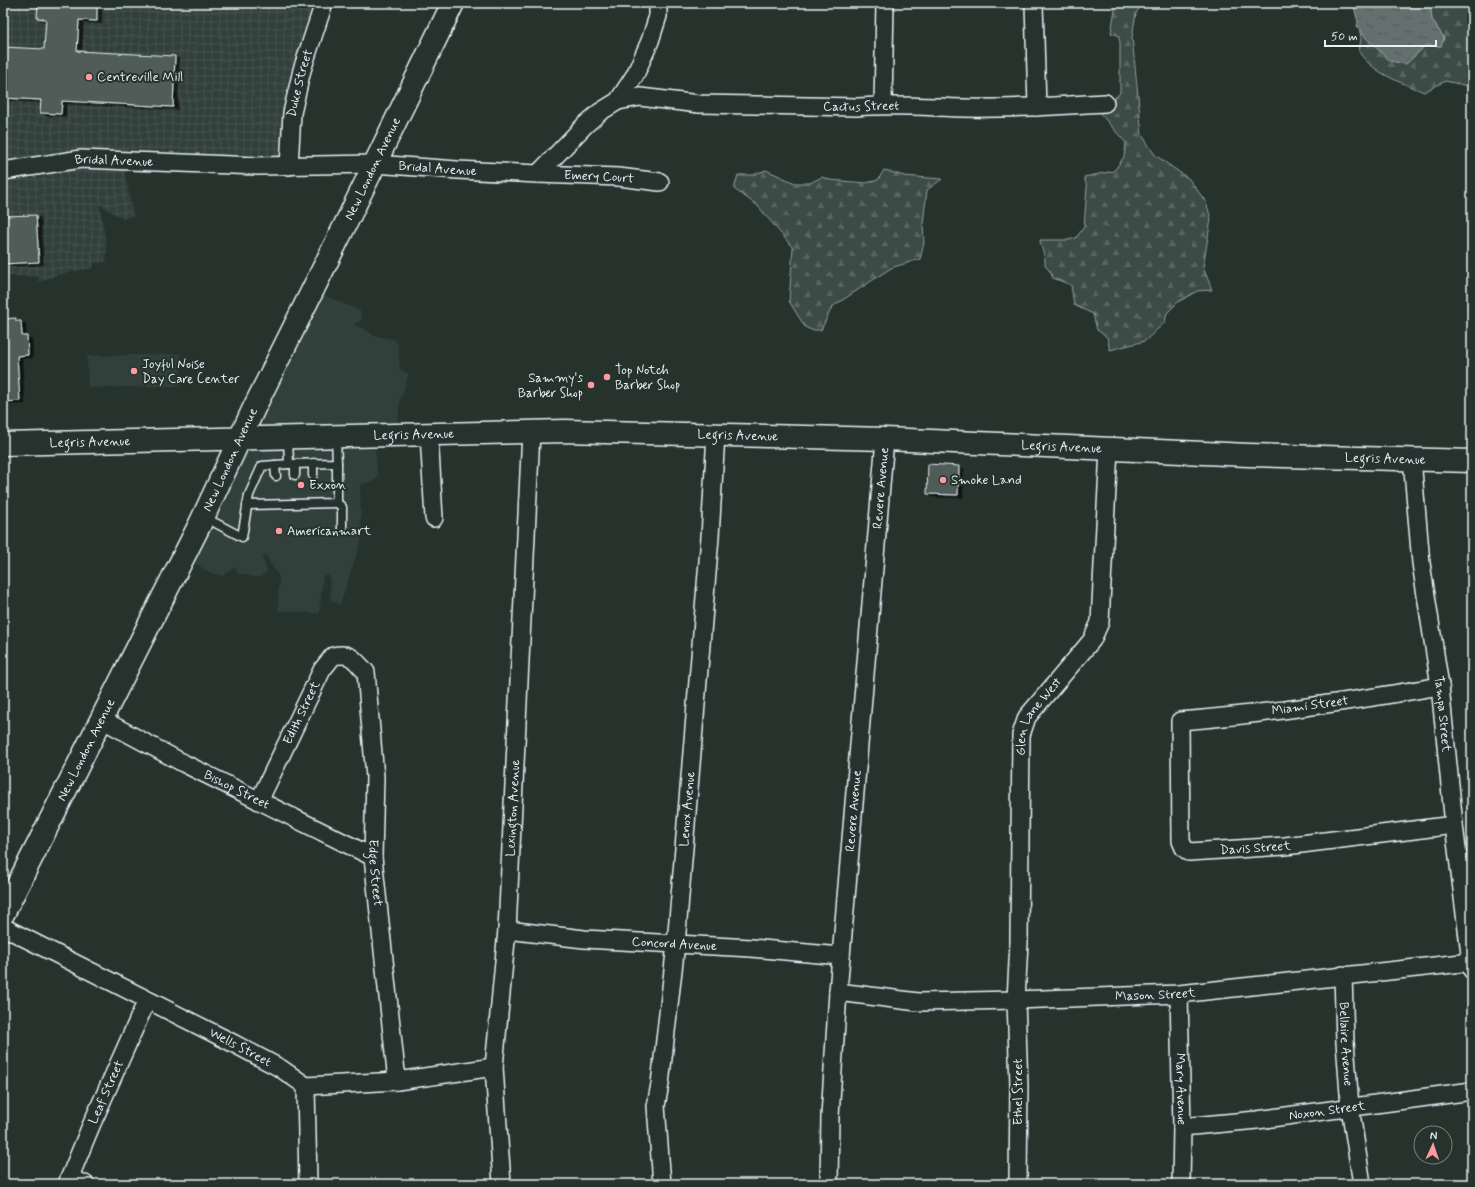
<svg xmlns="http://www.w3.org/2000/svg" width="1475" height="1187" viewBox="0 0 1475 1187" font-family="Mynerve,sans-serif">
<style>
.built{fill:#333f3a}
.industrial{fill:url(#industrial-grid)}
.forest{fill:url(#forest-firs);stroke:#939ea0}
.water{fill:url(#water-ripples);stroke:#98a3a5}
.building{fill:#505c59;stroke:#e8f1f8;filter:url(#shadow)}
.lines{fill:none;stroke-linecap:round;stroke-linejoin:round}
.service-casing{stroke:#e8f1f8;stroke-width:11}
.minor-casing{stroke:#e8f1f8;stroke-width:20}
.secondary-casing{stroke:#e8f1f8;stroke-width:25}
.primary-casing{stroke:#e8f1f8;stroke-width:25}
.service{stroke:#26332d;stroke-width:8}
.minor{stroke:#26332d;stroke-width:17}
.secondary{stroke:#26332d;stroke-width:22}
.primary{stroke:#26332d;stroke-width:22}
.poi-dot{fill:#ff9aa2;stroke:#26332d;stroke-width:1.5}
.labels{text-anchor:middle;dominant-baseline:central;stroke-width:4;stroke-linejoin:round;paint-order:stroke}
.poi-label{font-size:13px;fill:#e8f1f8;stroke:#26332d;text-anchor:start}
.street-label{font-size:13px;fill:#e8f1f8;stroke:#26332d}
</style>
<defs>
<pattern id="industrial-grid" width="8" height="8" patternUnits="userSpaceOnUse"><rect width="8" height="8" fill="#333f3a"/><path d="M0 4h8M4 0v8" fill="none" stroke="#47524e"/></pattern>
<pattern id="forest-firs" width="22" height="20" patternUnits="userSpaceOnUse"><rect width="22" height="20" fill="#3e4b47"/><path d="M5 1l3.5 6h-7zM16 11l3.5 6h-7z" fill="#5a6562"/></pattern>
<pattern id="water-ripples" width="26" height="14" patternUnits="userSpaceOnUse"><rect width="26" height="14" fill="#636f6d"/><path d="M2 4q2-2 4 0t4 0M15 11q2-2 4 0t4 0" fill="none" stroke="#535a5a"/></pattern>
<filter id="shadow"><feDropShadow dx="4.5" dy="2.5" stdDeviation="0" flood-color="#0009"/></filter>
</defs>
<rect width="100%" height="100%" fill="#26332d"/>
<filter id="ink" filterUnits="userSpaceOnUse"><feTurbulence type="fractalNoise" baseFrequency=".025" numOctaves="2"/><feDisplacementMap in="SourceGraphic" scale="8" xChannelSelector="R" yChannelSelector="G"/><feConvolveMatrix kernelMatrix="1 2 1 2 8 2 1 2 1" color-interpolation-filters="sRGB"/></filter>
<g filter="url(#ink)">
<g class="built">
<polygon points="313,290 360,311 362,319 354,325 366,330 374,336 394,339 398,345 400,369 409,374 400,400 397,433 374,439 378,478 374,481 360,485 361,541 340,605 331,600 329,575 323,576 319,614 278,610 279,577 265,554 262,556 267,572 259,578 238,573 235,567 223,576 211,573 184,557"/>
<polygon points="180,354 181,386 88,388 87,356"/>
</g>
<polygon class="industrial" points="3,3 323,3 289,169 123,163 133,216 123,219 99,204 107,248 106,262 94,263 93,268 56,275 37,283 39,276 3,276"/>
<g class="forest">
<path d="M1116,3H1143L1136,13L1132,37L1142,135L1155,155L1189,179L1206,202L1211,219L1203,267L1212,290L1197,291L1178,302L1167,313L1165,322L1145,341L1110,350L1107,337L1097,330L1093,314L1074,305L1071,285L1053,278L1050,271L1045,266C1046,256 1041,249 1040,240H1068L1076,238L1084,227L1087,187L1084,177L1114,171L1124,157L1126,143L1099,112L1120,93V42L1118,35L1111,33Z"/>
<path d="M1430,3H1472V87L1445,81L1424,92C1400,82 1374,74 1359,52L1361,38L1359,27L1364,36L1406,64L1426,45L1441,46L1444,38L1432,20Z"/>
<polygon points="766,170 795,183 810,183 822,177 830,180 866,183 878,180 884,170 904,176 942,179 927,190 923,224 924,243 920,259 891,268 832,307 821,330 811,330 805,327 789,301 793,248 757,205 734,189 738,175 752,175"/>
</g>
<polygon class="water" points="1353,3 1430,3 1432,20 1444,38 1441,46 1426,45 1406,64 1390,61 1364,36 1359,27 1357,27 1358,22"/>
<g class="building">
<polygon points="38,3 97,3 97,21 79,20 77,51 175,56 173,107 62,101 61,114 40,113 41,100 3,98 3,47 44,49 46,19 37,18"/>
<polygon points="36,215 39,262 3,264 3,216"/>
<polygon points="16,318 16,321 21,321 22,336 27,336 28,355 17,356 20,401 3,402 3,319"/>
<polygon points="928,464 959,466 958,495 927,494"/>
</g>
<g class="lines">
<g class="service-casing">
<g id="service">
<polyline points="313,463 313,475"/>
<polyline points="289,464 337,463 336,437"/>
<polyline points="295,464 295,475"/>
<polyline points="275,465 276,476"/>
<polyline points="337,503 342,507 342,530"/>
<polyline points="247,505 337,503 337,463"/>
<polyline points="204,517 242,537 249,495 262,466 289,464 288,438"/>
</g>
</g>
<g class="minor-casing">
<g id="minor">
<polyline points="1034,3 1037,107"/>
<path id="s1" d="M618,101L640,97L699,104L857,107C893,104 928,107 964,108C1011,109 1058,106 1105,103"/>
<polyline points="883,105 885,3"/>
<path id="s2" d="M289,166L292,113L302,70L324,3"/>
<path id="s3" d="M3,171L81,159L257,166L375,164L457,170L538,174L585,125L600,112L618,101L635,75L650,41L658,16V3"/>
<path id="s4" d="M538,174L618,177L660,182"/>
<polyline points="429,434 434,518"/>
<path id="s5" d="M1412,459L1421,563L1440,686L1454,825L1472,970"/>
<path id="s6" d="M1440,686C1354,701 1267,714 1180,721L1181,841L1184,848L1189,852L1285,846L1454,825"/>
<path id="s7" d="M101,719L185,764L373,857"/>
<path id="s8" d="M259,801L322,670L333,656C352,652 354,660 366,672L375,777L373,857L397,1081"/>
<path id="s9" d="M3,927L225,1039L280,1068L306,1086L397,1081L494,1067"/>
<path id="s10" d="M507,930L584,939L751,948L841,956"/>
<path id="s11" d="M1343,975L1345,1042L1350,1107L1362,1184"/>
<path id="s12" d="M838,992L918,1002L1016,1000L1179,994L1471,962"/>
<path id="s13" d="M1179,994L1182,1127L1181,1184"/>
<polyline points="306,1086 308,1184"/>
<path id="s14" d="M1182,1127L1257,1120L1472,1091"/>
<polyline points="69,1178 85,1184"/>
<path id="s15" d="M67,1184L90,1128L147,1000"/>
<path id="s16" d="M502,1184L494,1067L507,930L531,432"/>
<path id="s17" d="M662,1184L656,1106L660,1084L676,944L710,537L716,434"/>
<path id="s18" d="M829,1184L830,1116L838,992L885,439"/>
<path id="s19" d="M1018,1184L1019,1085L1016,1000L1019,942L1021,735L1027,717L1092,640L1100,622L1109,449"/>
</g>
</g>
<g class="secondary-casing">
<g id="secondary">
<path id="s20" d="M3,914L200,524L254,408L347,221L453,3"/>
</g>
</g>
<g class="primary-casing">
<g id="primary">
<path id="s21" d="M3,444L564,431L885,439L1249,455L1472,461"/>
</g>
</g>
<use href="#service" class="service"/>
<use href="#minor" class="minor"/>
<use href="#secondary" class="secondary"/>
<use href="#primary" class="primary"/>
</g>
</g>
<g class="poi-dot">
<circle cx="89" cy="77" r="4"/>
<circle cx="134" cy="371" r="4"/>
<circle cx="607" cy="377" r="4"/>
<circle cx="591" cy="385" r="4"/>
<circle cx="943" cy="480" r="4"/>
<circle cx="301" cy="485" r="4"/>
<circle cx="279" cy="531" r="4"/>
</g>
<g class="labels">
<g class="poi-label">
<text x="97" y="77">Centreville Mill</text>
<text x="142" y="364">Joyful Noise<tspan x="142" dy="15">Day Care Center</tspan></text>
<text x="615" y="370">Top Notch<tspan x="615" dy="15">Barber Shop</tspan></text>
<text x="583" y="378" text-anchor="end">Sammy's<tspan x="583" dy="15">Barber Shop</tspan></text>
<text x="951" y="480">Smoke Land</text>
<text x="309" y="485">Exxon</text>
<text x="287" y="531">Americanmart</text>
</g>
<g class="street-label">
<text stroke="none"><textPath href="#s2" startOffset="84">Duke Street</textPath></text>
<text stroke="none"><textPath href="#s1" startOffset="244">Cactus Street</textPath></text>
<text stroke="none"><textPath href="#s3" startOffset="112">Bridal Avenue</textPath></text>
<text stroke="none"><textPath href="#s3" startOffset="436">Bridal Avenue</textPath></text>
<text stroke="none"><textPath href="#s20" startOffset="832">New London Avenue</textPath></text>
<text stroke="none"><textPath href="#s4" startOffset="61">Emery Court</textPath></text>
<text stroke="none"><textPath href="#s21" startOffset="411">Legris Avenue</textPath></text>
<text stroke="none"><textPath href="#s21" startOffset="735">Legris Avenue</textPath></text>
<text stroke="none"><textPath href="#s21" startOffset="87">Legris Avenue</textPath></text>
<text stroke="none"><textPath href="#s21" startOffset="1059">Legris Avenue</textPath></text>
<text stroke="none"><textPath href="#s21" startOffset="1383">Legris Avenue</textPath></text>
<text stroke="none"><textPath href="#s20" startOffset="508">New London Avenue</textPath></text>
<text stroke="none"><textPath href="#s18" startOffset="698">Revere Avenue</textPath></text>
<text transform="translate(1310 706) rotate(-8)">Miami Street</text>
<text stroke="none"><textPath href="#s8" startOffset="98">Edith Street</textPath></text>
<text stroke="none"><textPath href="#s5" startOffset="257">Tampa Street</textPath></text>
<text stroke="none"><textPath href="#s19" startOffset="473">Glen Lane West</textPath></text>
<text stroke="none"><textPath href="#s20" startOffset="184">New London Avenue</textPath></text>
<text stroke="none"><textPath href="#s7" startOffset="153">Bishop Street</textPath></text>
<text stroke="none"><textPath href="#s16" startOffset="377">Lexington Avenue</textPath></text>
<text stroke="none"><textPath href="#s17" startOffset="377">Lenox Avenue</textPath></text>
<text stroke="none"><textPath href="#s18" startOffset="374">Revere Avenue</textPath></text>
<text stroke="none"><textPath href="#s6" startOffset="463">Davis Street</textPath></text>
<text stroke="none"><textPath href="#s8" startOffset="404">Edge Street</textPath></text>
<text stroke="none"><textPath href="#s10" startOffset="168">Concord Avenue</textPath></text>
<text stroke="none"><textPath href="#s12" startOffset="318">Mason Street</textPath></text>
<text stroke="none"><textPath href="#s11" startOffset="69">Bellaire Avenue</textPath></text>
<text stroke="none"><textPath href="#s9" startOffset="266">Wells Street</textPath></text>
<text stroke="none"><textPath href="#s13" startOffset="95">Mary Avenue</textPath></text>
<text stroke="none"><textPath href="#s15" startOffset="100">Leaf Street</textPath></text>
<text transform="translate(1018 1092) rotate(-90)">Ethel Street</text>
<text stroke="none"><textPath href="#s14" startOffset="146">Noxon Street</textPath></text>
</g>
</g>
<rect width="1475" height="1187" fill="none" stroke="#26332d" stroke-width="16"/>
<rect x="8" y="8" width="1459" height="1171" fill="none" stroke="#e8f1f8" stroke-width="1.5" filter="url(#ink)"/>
<g transform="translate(1433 1145) rotate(3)"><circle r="19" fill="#26332d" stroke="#747f7e"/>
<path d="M0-3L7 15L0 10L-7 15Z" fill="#ff9aa2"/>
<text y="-6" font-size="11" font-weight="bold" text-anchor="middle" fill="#e8f1f8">N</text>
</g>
<path d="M1325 40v6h111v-6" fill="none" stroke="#e8f1f8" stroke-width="2"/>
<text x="1331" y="40" font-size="12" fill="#e8f1f8" stroke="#26332d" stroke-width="3" paint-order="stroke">50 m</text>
</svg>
